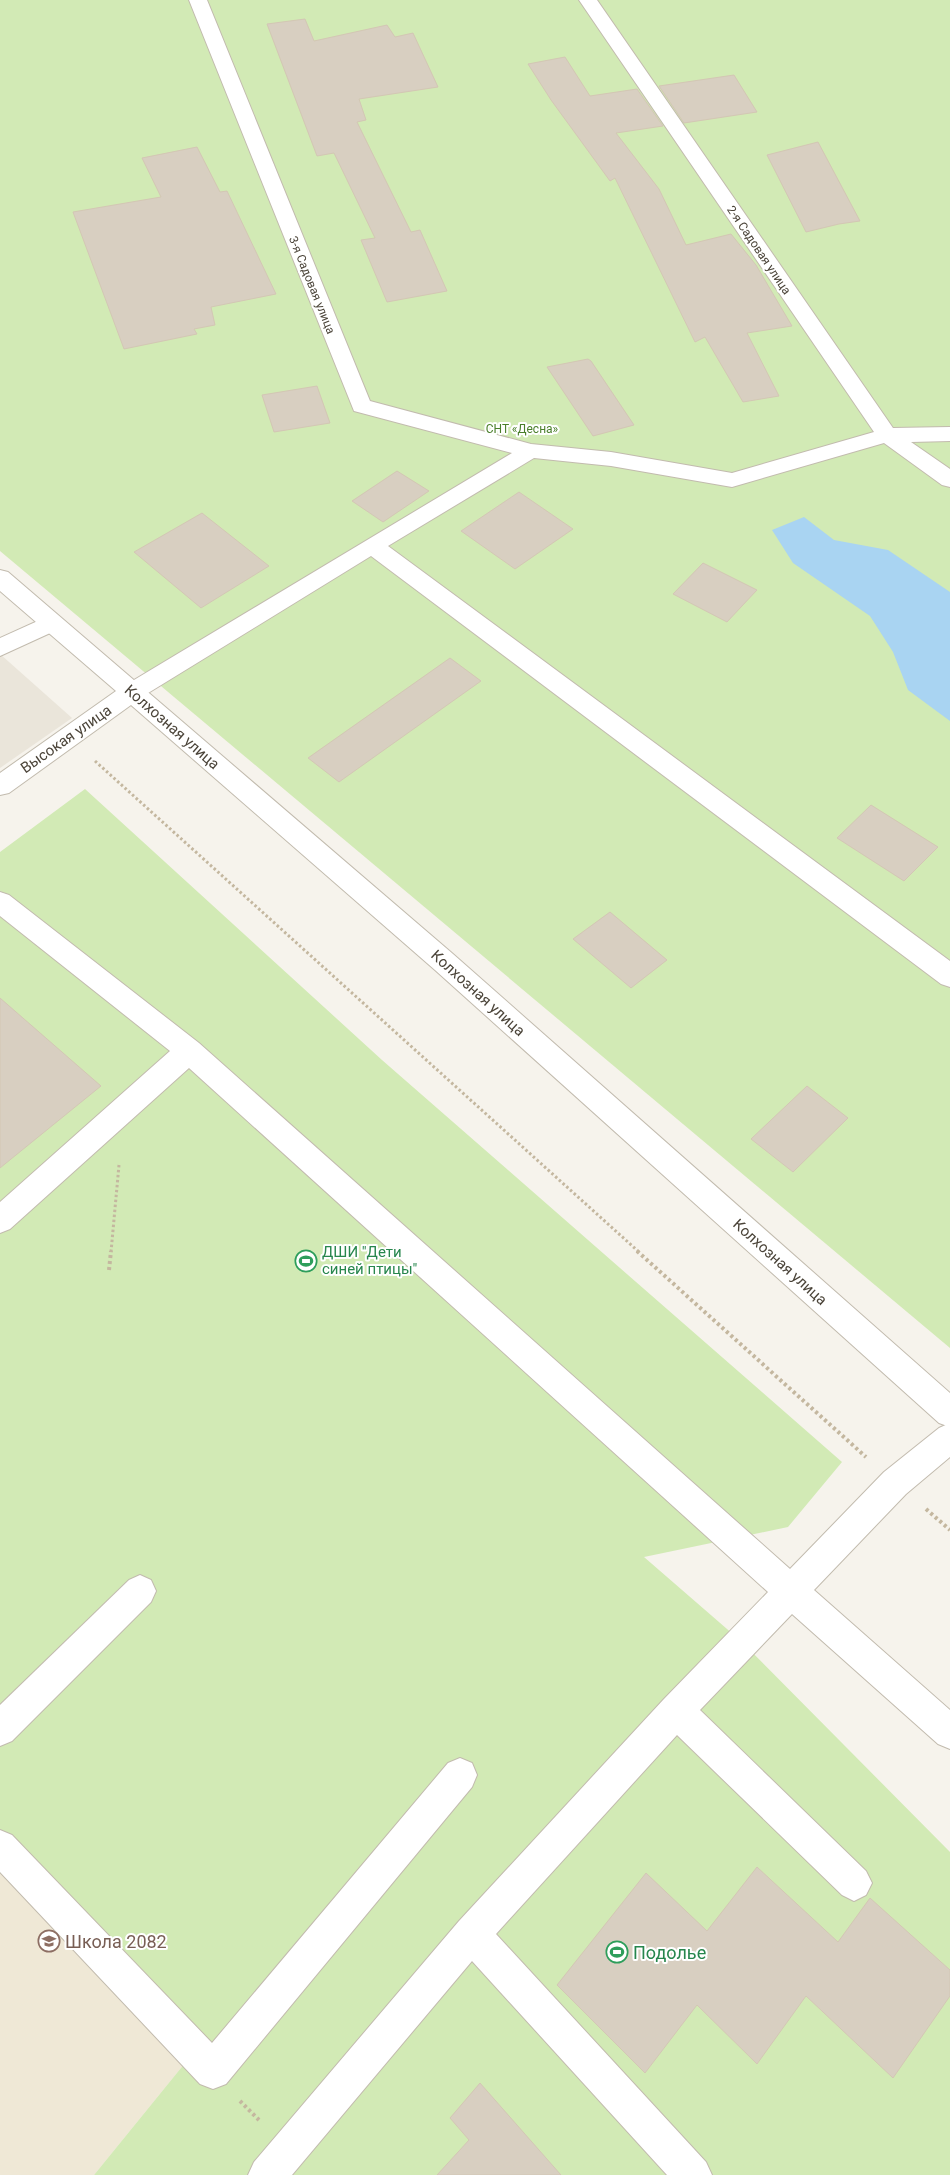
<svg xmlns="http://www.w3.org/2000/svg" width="950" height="2175" viewBox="0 0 950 2175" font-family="Roboto,sans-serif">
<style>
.residential{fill:#eae5da}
.education{fill:#efe8d6}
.green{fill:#d2eab5}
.water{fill:#a9d4f2}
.building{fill:#d8cfc1;stroke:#d3c7b4}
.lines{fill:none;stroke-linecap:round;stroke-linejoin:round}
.lane-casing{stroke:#c2bbae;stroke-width:2}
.street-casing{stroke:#c2bbae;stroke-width:2}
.path-far1{stroke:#c4b79f;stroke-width:3;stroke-dasharray:2.5 2.5;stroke-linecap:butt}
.path{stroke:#c4b79f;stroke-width:4;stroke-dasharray:3 3;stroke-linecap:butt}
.lane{fill:#fff;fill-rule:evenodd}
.street{fill:#fff;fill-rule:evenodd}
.labels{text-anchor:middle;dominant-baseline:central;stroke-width:4;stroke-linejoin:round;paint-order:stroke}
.far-street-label{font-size:12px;fill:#4b4439;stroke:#fff}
.far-park-label{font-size:12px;fill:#4a7f2a;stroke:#fff}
.street-label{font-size:15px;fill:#4b4439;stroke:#fff}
.leisure-label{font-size:15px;fill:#27864d;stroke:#fff;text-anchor:start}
.near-education-label{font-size:18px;fill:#785e54;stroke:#fff;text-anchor:start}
.near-leisure-label{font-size:18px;fill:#27864d;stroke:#fff;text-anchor:start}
</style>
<rect width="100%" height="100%" fill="#f6f3ec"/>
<polygon class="residential" points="0,654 72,718 0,768"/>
<polygon class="education" points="0,1830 194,2052 94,2175 0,2175"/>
<g class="green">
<polygon points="0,0 950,0 950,1348 0,551"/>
<polygon points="85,789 382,1060 842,1462 788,1527 644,1557 742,1642 950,1852 950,2175 94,2175 194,2052 0,1830 0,852"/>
</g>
<polygon class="water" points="804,517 834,540 888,550 950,592 950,721 908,690 893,652 870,616 793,563 772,530"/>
<g class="building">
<polygon points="305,19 314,41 387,25 395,37 413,33 438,87 359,99 366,120 357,122 411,232 420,230 447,291 387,302 361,240 375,238 334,153 317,156 267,24"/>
<polygon points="565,57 590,96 637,89 663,126 616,133 659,189 686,245 731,234 756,265 792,326 747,333 779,396 743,402 705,337 695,342 615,178 610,181 551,100 528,64"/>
<polygon points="734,75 757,112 684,123 659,86"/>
<polygon points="818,142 860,221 839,224 806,232 767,155"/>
<polygon points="197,147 220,192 227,191 276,294 211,307 215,325 194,329 197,334 124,349 73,212 161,197 142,158"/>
<polygon points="588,359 591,361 634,425 593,436 547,367"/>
<polygon points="317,386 330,423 274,432 262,395"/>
<polygon points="397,471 429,491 383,522 352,501"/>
<polygon points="519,492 573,529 515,569 461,531"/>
<polygon points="202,513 269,566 201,608 134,552"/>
<polygon points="703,563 757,590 727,622 673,594"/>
<polygon points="450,658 481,681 339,782 308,758"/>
<polygon points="871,805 938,847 904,881 837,838"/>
<polygon points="610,912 667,960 631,988 573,939"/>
<polygon points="0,998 101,1086 0,1168"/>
<polygon points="807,1086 848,1118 793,1172 751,1139"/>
<polygon points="757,1867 838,1942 870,1898 950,1970 950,1996 893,2078 806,1996 757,2064 697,2005 645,2073 557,1985 646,1873 707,1931"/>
<polygon points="480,2083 561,2175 437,2175 469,2140 450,2118"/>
</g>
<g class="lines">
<g class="lane-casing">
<g id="lane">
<polygon points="189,0 207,0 370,401 531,444 611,452 732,473 874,432 579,0 597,0 893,428 950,427 950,441 911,442 950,469 950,487 942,485 884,443 732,487 611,466 534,458 388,546 950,961 950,987 941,984 371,556 140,698 132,701 124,698 120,692 124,686 512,453 354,411"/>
<polygon points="51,615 59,617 63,623 59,629 0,656 0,638"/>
<polygon points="0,892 9,895 199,1043 790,1569 884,1472 939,1428 950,1423 950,1457 906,1494 814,1590 950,1710 950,1749 938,1744 792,1614 700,1710 866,1871 872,1883 866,1895 854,1901 842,1895 677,1735 496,1934 706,2162 712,2175 667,2175 472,1961 292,2175 248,2175 254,2162 459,1921 664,1699 768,1592 189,1068 10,1229 0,1233 0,1202 170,1051 0,916"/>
<polygon points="140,1575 151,1580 156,1591 151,1602 12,1741 0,1746 0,1705 129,1580"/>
<polygon points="460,1758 472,1763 477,1775 472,1787 226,2084 213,2089 200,2084 0,1872 0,1830 12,1835 212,2043 448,1763"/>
</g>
</g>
<g class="street-casing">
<polygon id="street" points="0,570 8,572 453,954 950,1393 950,1427 939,1423 435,970 131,705 9,793 0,795 0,773 116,691 0,591"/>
</g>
<g class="path-far1">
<polyline points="95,761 639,1252"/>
<polyline points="111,1252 119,1165"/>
</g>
<g class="path">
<polyline points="637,1251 866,1457"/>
<polyline points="109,1270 111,1251"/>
<polyline points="926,1509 950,1530"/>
<polyline points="240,2101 259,2120"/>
</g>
<use href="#lane" class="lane"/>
<use href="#street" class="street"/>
</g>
<defs>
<g id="stadium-ring" transform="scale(1.125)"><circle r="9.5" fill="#fff" stroke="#2e9e5b" stroke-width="1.5"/><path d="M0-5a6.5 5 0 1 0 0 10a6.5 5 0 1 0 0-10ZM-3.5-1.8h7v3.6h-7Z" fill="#2e9e5b"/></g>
<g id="school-ring" transform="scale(1.125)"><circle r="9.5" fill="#fff" stroke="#8d6e63" stroke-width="1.5"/><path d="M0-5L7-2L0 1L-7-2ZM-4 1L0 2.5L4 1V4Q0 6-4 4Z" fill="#8d6e63"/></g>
</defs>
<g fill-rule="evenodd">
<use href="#stadium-ring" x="306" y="1261"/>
<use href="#school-ring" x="49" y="1941"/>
<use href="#stadium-ring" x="617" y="1952"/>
</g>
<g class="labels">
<g class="far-street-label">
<text transform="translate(759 250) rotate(56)">2-я Садовая улица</text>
<text transform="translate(312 285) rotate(68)">3-я Садовая улица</text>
</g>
<g class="far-park-label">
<text x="522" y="429">СНТ «Десна»</text>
</g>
<g class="street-label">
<text transform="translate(172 727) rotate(41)">Колхозная улица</text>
<text transform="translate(66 739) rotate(-35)">Высокая улица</text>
<text transform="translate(478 993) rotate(42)">Колхозная улица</text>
<text transform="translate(780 1262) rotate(42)">Колхозная улица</text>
</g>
<g class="leisure-label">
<text x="322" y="1252">ДШИ "Дети<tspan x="322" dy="17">синей птицы"</tspan></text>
</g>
<g class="near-education-label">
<text x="65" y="1941">Школа 2082</text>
</g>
<g class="near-leisure-label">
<text x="633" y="1952">Подолье</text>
</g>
</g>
</svg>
